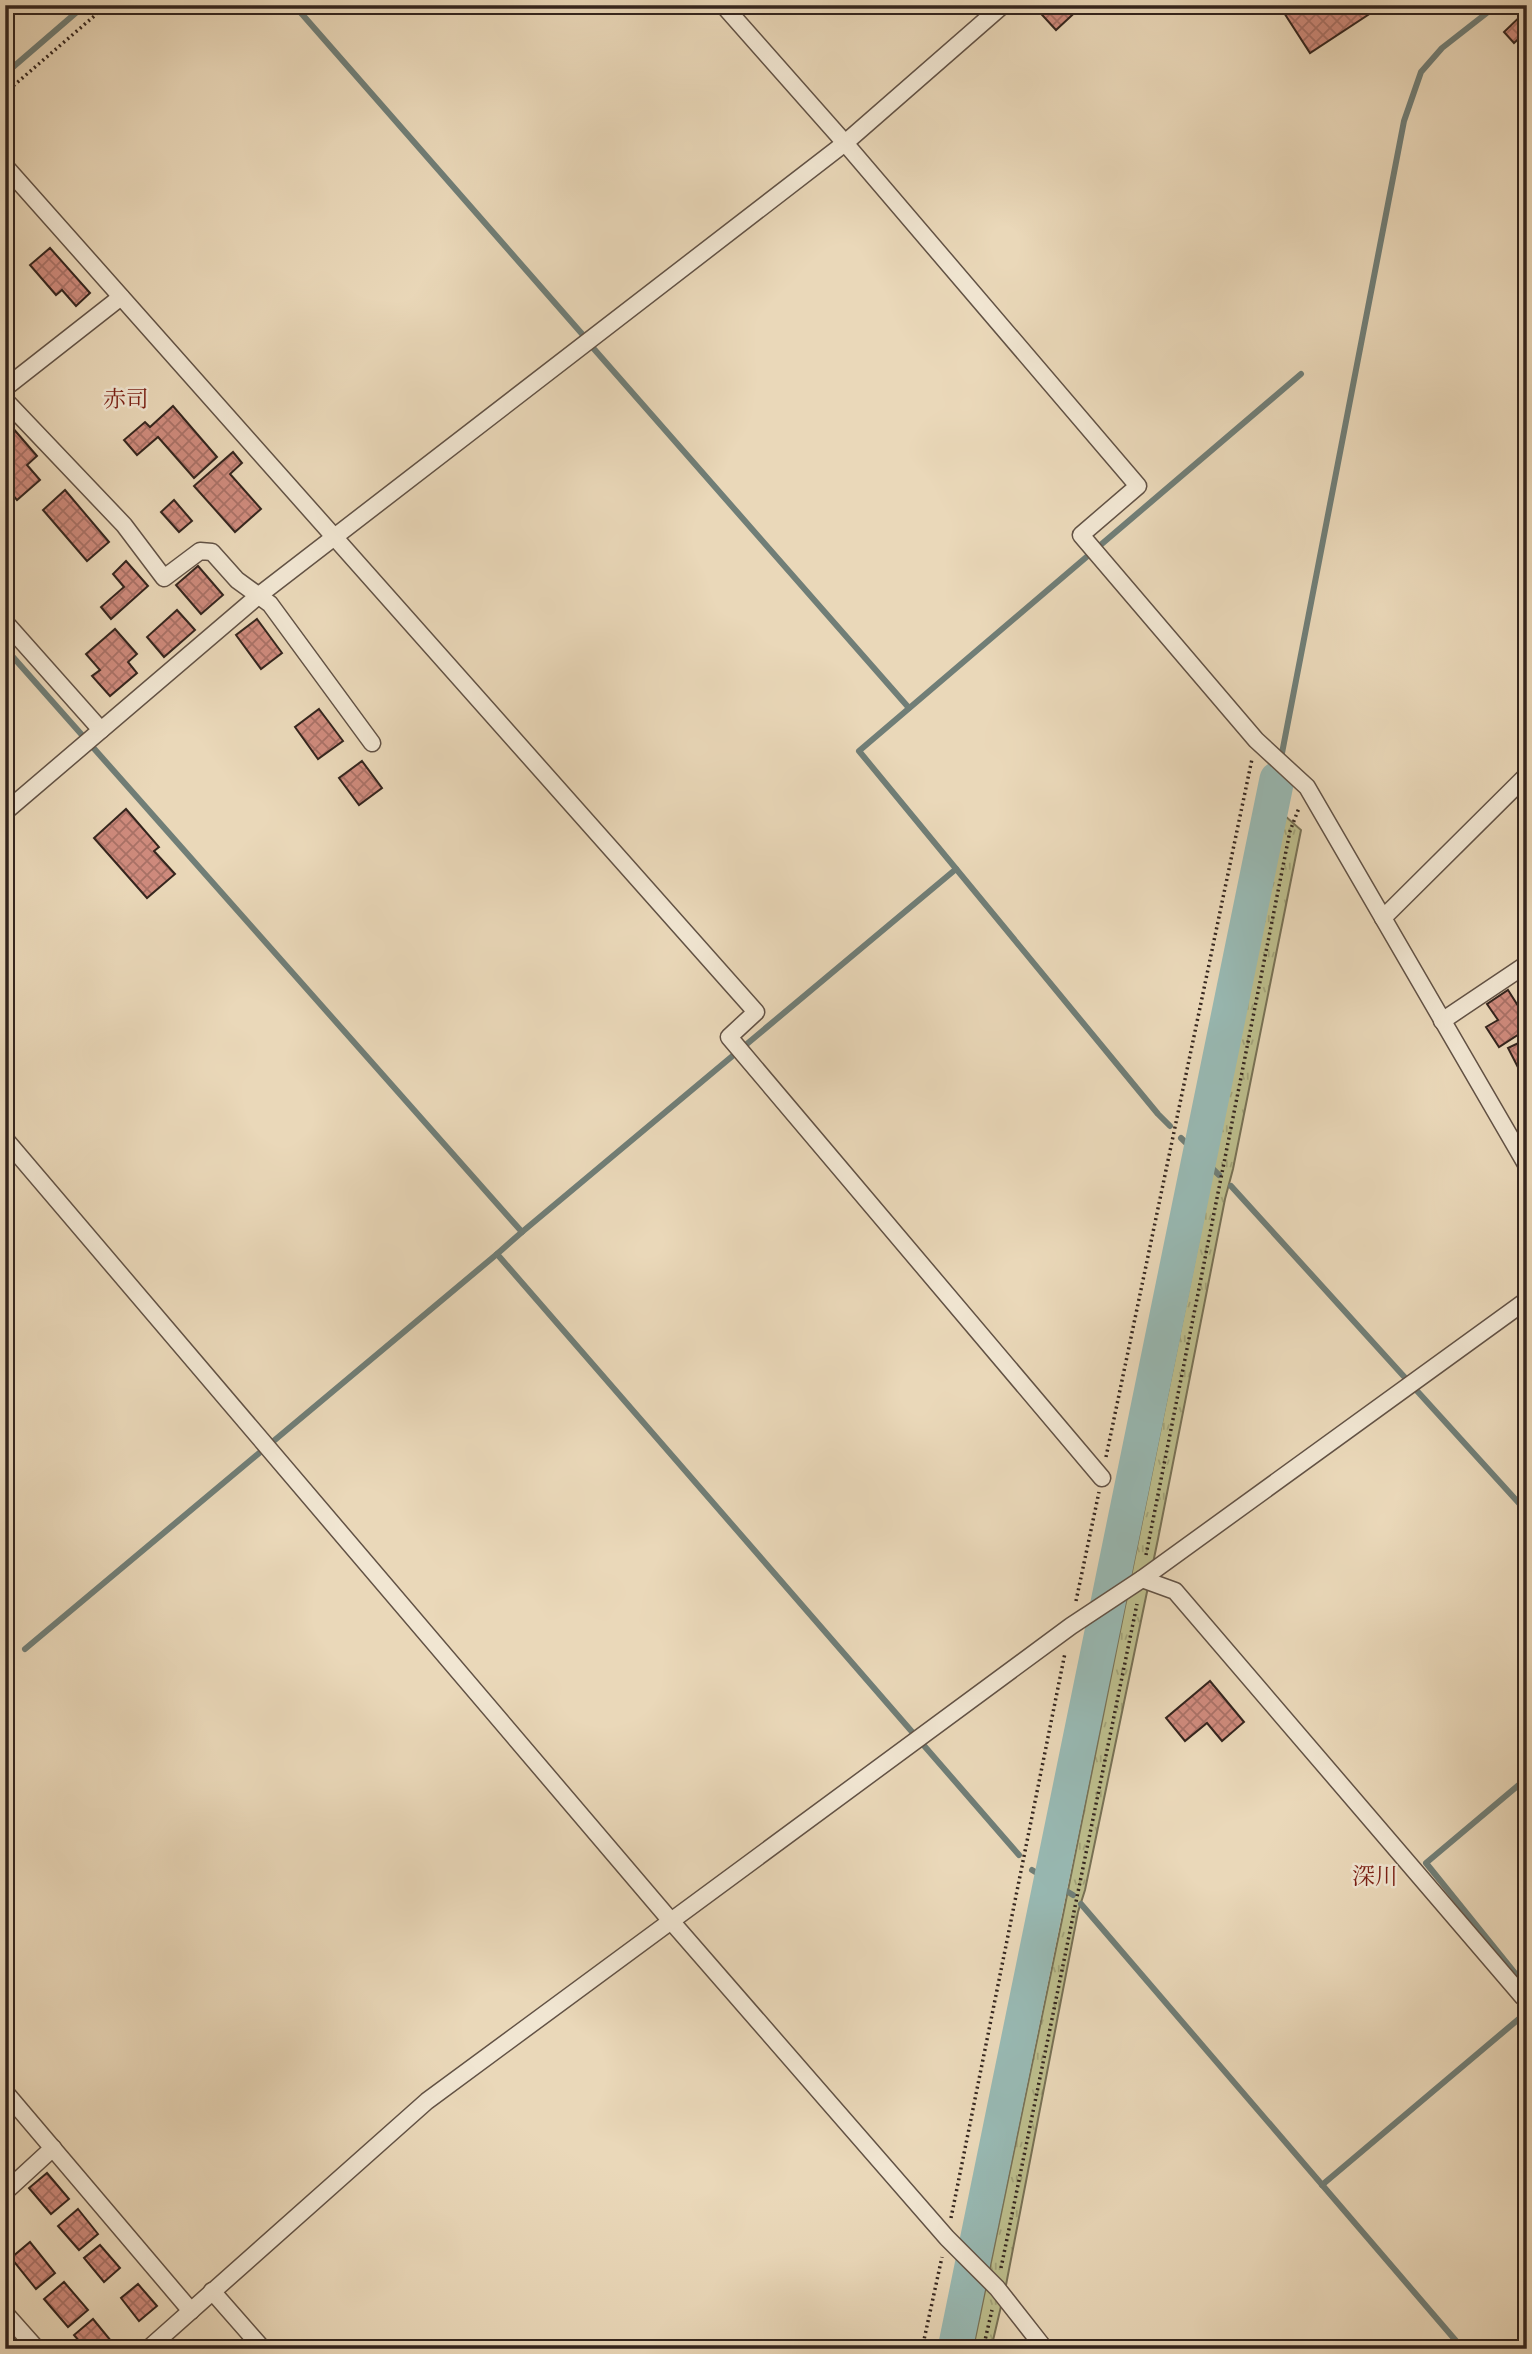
<svg xmlns="http://www.w3.org/2000/svg" width="1532" height="2354" viewBox="0 0 1532 2354" font-family="'IM FELL English','Noto Serif JP',serif">
<style>
.grass{fill:url(#grass-tufts);stroke:#787155;stroke-width:2}
.lines{fill:none;stroke-linecap:round;stroke-linejoin:round}
.stream{stroke:#707e77;stroke-width:6}
.river{stroke:#98b9b3;stroke-width:35}
.building{fill:url(#building-cross-hatch);stroke:#34251e;stroke-width:2}
.minor-casing{stroke:#625245;stroke-width:19}
.path{stroke:#34251e;stroke-width:3.5;stroke-dasharray:2 3.5;stroke-linecap:butt}
.minor{stroke:#f1e6d2;stroke-width:16}
.labels{text-anchor:middle;dominant-baseline:central;stroke-width:5;stroke-linejoin:round;paint-order:stroke}
.neighbourhood-label{font-size:23px;fill:#7a1f14;stroke:#f1e6d2}
</style>
<defs>
<pattern id="grass-tufts" width="24" height="20" patternUnits="userSpaceOnUse" patternTransform="scale(1.75)"><rect width="24" height="20" fill="#bcbd8c"/><path d="M3 7l-1-3M5 7V3M7 7l1-3M15 17l-1-3M17 17v-4M19 17l1-3" fill="none" stroke="#a2a278"/></pattern>
<pattern id="building-cross-hatch" width="8" height="8" patternUnits="userSpaceOnUse" patternTransform="scale(1.75)"><rect width="8" height="8" fill="#cf8b7d"/><path d="M0 0l8 8M0 8l8-8" fill="none" stroke="#a97166"/></pattern>
</defs>
<rect width="100%" height="100%" fill="#ead8b9"/>
<filter id="stains"><feTurbulence type="fractalNoise" baseFrequency=".00286" numOctaves="4"/><feColorMatrix values="0 0 0 0 .2 0 0 0 0 .09 0 0 0 0 .02 0 0 0 .5 -.17"/></filter>
<radialGradient id="worn" r=".72"><stop offset=".6" stop-color="#630" stop-opacity="0"/><stop offset="1" stop-color="#630" stop-opacity=".3"/></radialGradient>
<polygon class="grass" points="1284,815 1301,830 1233,1169 1225,1199 1158,1539 1085,1890 1078,1912 1006,2285 991,2349 973,2349 1064,1910"/>
<g class="lines">
<g class="stream">
<polyline points="294,5 583,335"/>
<polyline points="5,74 85,5"/>
<polyline points="594,349 909,708"/>
<polyline points="5,648 522,1232 497,1254 1019,1855"/>
<polyline points="1277,779 1404,121 1421,72 1442,48 1497,5"/>
<polyline points="1170,1126 1158,1114 859,751 1301,374"/>
<polyline points="1181,1138 1219,1175"/>
<polyline points="1231,1186 1527,1512"/>
<polyline points="522,1232 956,869"/>
<polyline points="25,1649 497,1254"/>
<polyline points="1527,1778 1426,1863 1527,1988"/>
<polyline points="1032,1870 1073,1895"/>
<polyline points="1081,1904 1463,2349"/>
<polyline points="1322,2185 1527,2012"/>
</g>
<polyline class="river" points="955,2349 1277,779"/>
</g>
<g class="building">
<polygon points="1033,5 1083,5 1056,30"/>
<polygon points="1279,5 1383,5 1310,53"/>
<polygon points="1527,10 1527,31 1514,43 1504,32"/>
<polygon points="50,248 90,293 76,306 62,290 56,295 30,265"/>
<polygon points="173,406 217,457 194,478 158,437 137,455 124,440 145,422 150,427"/>
<polygon points="5,419 37,456 27,465 40,480 17,500 5,486"/>
<polygon points="233,452 242,463 230,474 261,509 235,532 194,486"/>
<polygon points="65,490 109,542 87,561 43,510"/>
<polygon points="174,500 192,521 179,532 161,512"/>
<polygon points="126,561 148,586 111,619 101,607 124,587 113,574"/>
<polygon points="198,566 223,595 201,614 176,585"/>
<polygon points="177,610 195,630 164,657 147,637"/>
<polygon points="257,619 282,653 261,669 236,635"/>
<polygon points="115,629 137,654 128,662 137,673 110,696 92,676 100,670 86,654"/>
<polygon points="319,709 343,741 318,759 295,727"/>
<polygon points="362,761 382,788 359,805 339,778"/>
<polygon points="126,809 159,847 154,851 175,874 147,898 94,838"/>
<polygon points="1508,990 1527,1020 1527,1029 1499,1047 1486,1027 1498,1020 1487,1004"/>
<polygon points="1527,1039 1527,1077 1524,1079 1508,1048"/>
<polygon points="1210,1681 1244,1722 1222,1741 1207,1723 1185,1741 1166,1718"/>
<polygon points="47,2173 69,2199 51,2214 29,2188"/>
<polygon points="78,2209 98,2234 79,2250 58,2226"/>
<polygon points="30,2242 55,2273 36,2289 11,2258"/>
<polygon points="100,2245 120,2268 104,2282 84,2258"/>
<polygon points="64,2282 88,2310 68,2327 44,2299"/>
<polygon points="138,2284 157,2306 139,2321 121,2298"/>
<polygon points="93,2319 116,2347 113,2349 86,2349 74,2335"/>
</g>
<g class="lines">
<g class="minor-casing">
<g id="minor">
<polyline points="723,5 845,143 1138,486 1081,535 1256,740 1307,787 1527,1166"/>
<polyline points="5,166 756,1012 729,1037 1102,1478"/>
<polyline points="5,388 121,297"/>
<polyline points="5,400 124,525 164,578 200,551 212,552 237,580 270,604 372,743"/>
<polyline points="5,622 101,730"/>
<polyline points="5,812 258,596 845,143 1003,5"/>
<polyline points="1383,918 1527,775"/>
<polyline points="1442,1021 1527,964"/>
<polyline points="5,1139 671,1921 947,2238 997,2288 1045,2349"/>
<polyline points="1142,1579 1175,1591 1523,1997"/>
<polyline points="5,2092 191,2311"/>
<polyline points="5,2192 53,2148"/>
<polyline points="212,2291 263,2349"/>
<polyline points="5,2313 37,2349"/>
<polyline points="148,2349 427,2101 1071,1626 1142,1579 1527,1300"/>
</g>
</g>
<g class="path">
<polyline points="5,93 107,5"/>
<polyline points="1106,1457 1252,759"/>
<polyline points="1146,1555 1290,831 1299,808"/>
<polyline points="1076,1601 1099,1492"/>
<polyline points="951,2218 1065,1653"/>
<polyline points="1001,2268 1137,1604"/>
<polyline points="922,2349 942,2257"/>
<polyline points="983,2349 992,2310"/>
</g>
<use href="#minor" class="minor"/>
</g>
<g class="labels">
<g class="neighbourhood-label">
<text x="126" y="400">赤司</text>
<text x="1375" y="1877">深川</text>
</g>
</g>
<rect width="1532" height="2354" fill="none" stroke="#ead8b9" stroke-width="28"/>
<rect x="7" y="7" width="1518" height="2340" fill="none" stroke="#34251e" stroke-width="3.5"/>
<rect x="14" y="14" width="1504" height="2326" fill="none" stroke="#34251e" stroke-width="2"/>
<rect width="100%" height="100%" filter="url(#stains)"/>
<rect width="100%" height="100%" fill="url(#worn)"/>
</svg>
